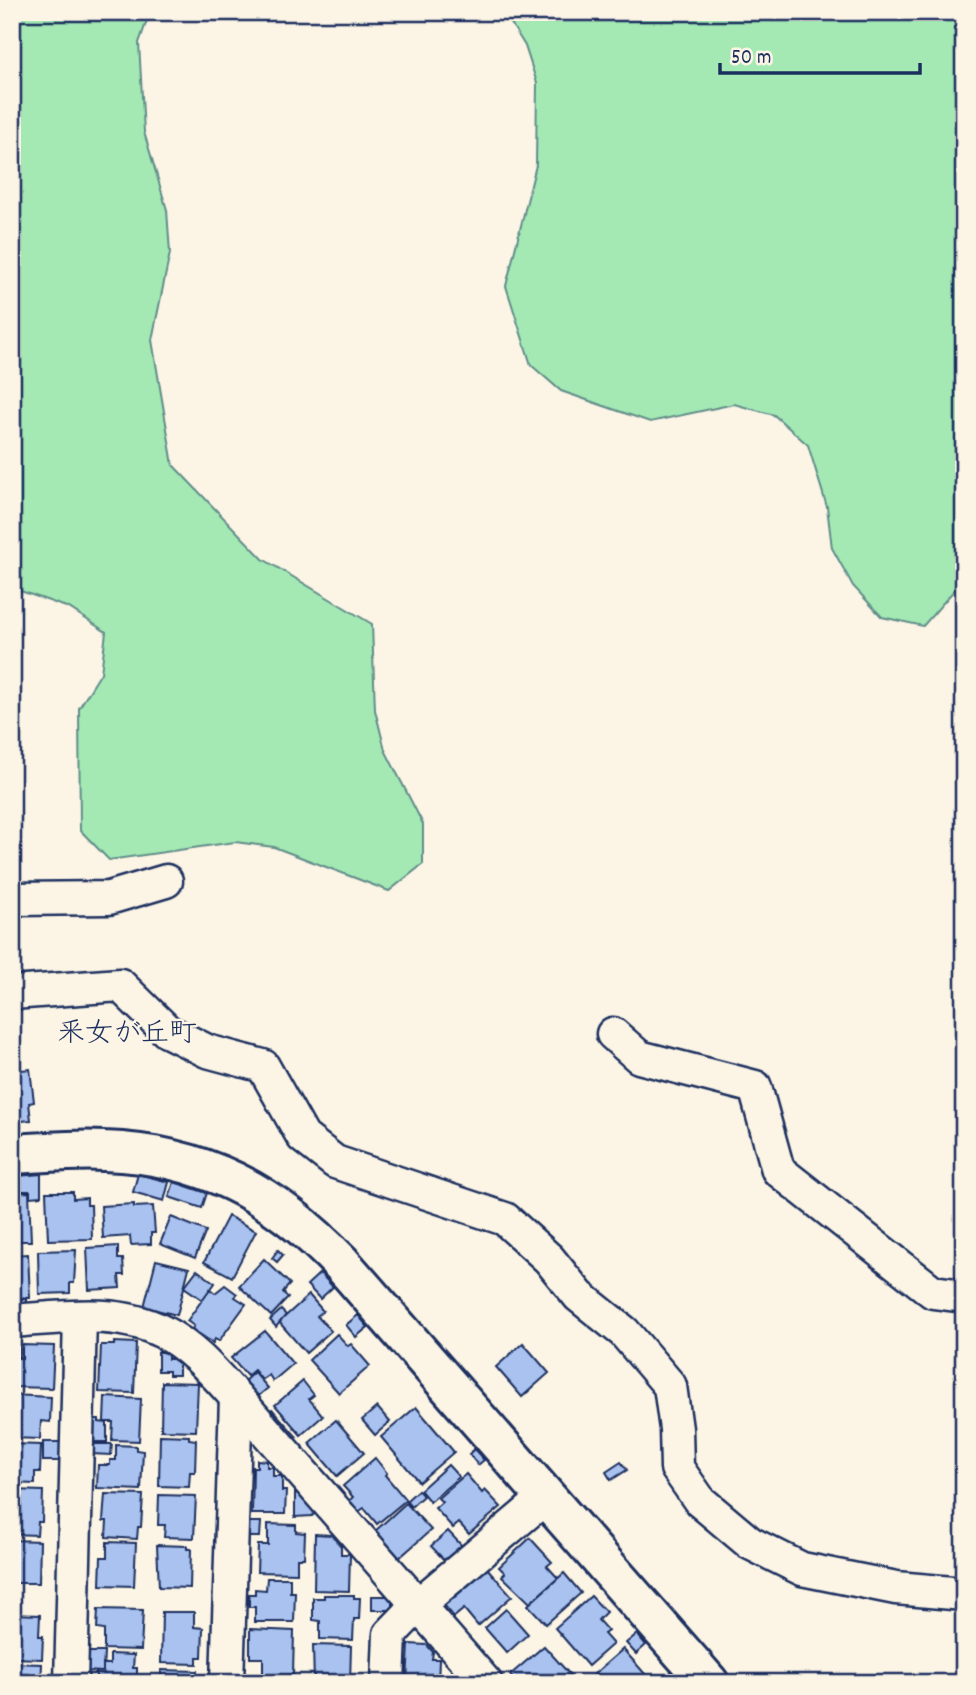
<svg xmlns="http://www.w3.org/2000/svg" width="976" height="1695" viewBox="0 0 976 1695" font-family="Dekko,'Klee One',sans-serif">
<style>
.green{fill:#a4e9b4;stroke:#608c89;stroke-width:2}
.building{fill:#a9c2ef;stroke:#1b2f5e;stroke-width:2}
.lines{fill:none;stroke-linecap:round;stroke-linejoin:round}
.street-casing{stroke:#1b2f5e;stroke-width:37}
.secondary-casing{stroke:#1b2f5e;stroke-width:44}
.street{stroke:#fcf5e5;stroke-width:32}
.secondary{stroke:#fcf5e5;stroke-width:38}
.labels{text-anchor:middle;dominant-baseline:central;stroke-width:5;stroke-linejoin:round;paint-order:stroke}
.quarter-label{font-size:28px;fill:#1b2f5e;stroke:#fcf5e5}
</style>
<rect width="100%" height="100%" fill="#fcf5e5"/>
<filter id="ink" filterUnits="userSpaceOnUse"><feTurbulence type="fractalNoise" baseFrequency=".0143" numOctaves="2"/><feDisplacementMap in="SourceGraphic" scale="14" xChannelSelector="R" yChannelSelector="G"/><feConvolveMatrix kernelMatrix="1 2 1 2 8 2 1 2 1" color-interpolation-filters="sRGB"/></filter>
<g filter="url(#ink)">
<g class="green">
<polygon points="12,12 150,12 139,43 144,132 167,210 170,253 152,340 173,465 263,559 372,624 375,710 385,750 423,824 423,864 389,891 274,847 235,842 109,860 80,830 79,708 101,673 106,632 69,608 12,588"/>
<polygon points="504,12 964,12 964,579 923,626 882,617 853,586 832,548 827,507 808,445 774,415 734,404 650,422 561,391 531,365 506,286 536,165 537,83 525,46"/>
</g>
<g class="building">
<polygon points="30,1069 34,1102 29,1103 31,1120 12,1122 12,1071"/>
<polygon points="41,1174 41,1196 30,1197 30,1191 17,1191 17,1176"/>
<polygon points="138,1174 169,1182 164,1201 133,1192"/>
<polygon points="174,1182 207,1193 202,1208 169,1197"/>
<polygon points="29,1192 31,1241 12,1241 12,1193"/>
<polygon points="46,1192 73,1192 73,1199 87,1198 87,1205 91,1205 92,1239 48,1240"/>
<polygon points="134,1204 134,1207 153,1206 155,1233 151,1233 151,1244 131,1245 130,1236 103,1238 101,1206"/>
<polygon points="228,1216 256,1231 232,1277 204,1262"/>
<polygon points="171,1217 206,1231 195,1258 160,1244"/>
<polygon points="118,1246 118,1259 123,1259 124,1275 119,1275 120,1288 89,1290 87,1248"/>
<polygon points="76,1250 74,1283 70,1283 70,1293 39,1294 38,1251"/>
<polygon points="278,1250 283,1255 277,1262 272,1258"/>
<polygon points="28,1254 30,1298 12,1298 12,1255"/>
<polygon points="264,1259 290,1284 283,1292 288,1298 271,1316 239,1286"/>
<polygon points="156,1260 189,1268 177,1315 144,1307"/>
<polygon points="197,1270 215,1283 203,1300 184,1287"/>
<polygon points="320,1273 333,1287 320,1299 307,1285"/>
<polygon points="225,1285 237,1294 235,1297 246,1304 219,1341 215,1339 213,1343 192,1329 194,1326 187,1321 210,1289 215,1293"/>
<polygon points="309,1295 323,1311 317,1316 331,1331 306,1353 279,1322"/>
<rect x="12" y="1299" width="15" height="8"/>
<polygon points="281,1310 286,1315 276,1327 270,1320"/>
<polygon points="358,1315 368,1327 356,1337 346,1325"/>
<polygon points="265,1331 293,1364 273,1381 269,1375 262,1380 254,1370 247,1376 231,1358"/>
<polygon points="337,1334 348,1346 351,1344 370,1366 339,1393 309,1360"/>
<rect x="12" y="1337" width="7" height="19"/>
<polygon points="114,1342 136,1343 134,1393 99,1392 101,1345 114,1345"/>
<polygon points="523,1343 549,1373 522,1397 496,1367"/>
<polygon points="22,1345 54,1346 52,1388 12,1387 12,1358 22,1358"/>
<polygon points="158,1352 168,1352 168,1359 179,1359 179,1375 169,1375 169,1371 158,1371"/>
<polygon points="254,1372 268,1388 255,1399 241,1384"/>
<polygon points="303,1381 314,1395 309,1399 323,1416 301,1435 275,1405"/>
<polygon points="162,1382 198,1383 196,1431 161,1430"/>
<polygon points="12,1395 51,1397 50,1422 41,1421 40,1439 12,1438"/>
<polygon points="105,1397 141,1399 139,1441 112,1440 113,1422 104,1422"/>
<polygon points="377,1407 390,1422 375,1435 362,1420"/>
<polygon points="416,1407 454,1452 419,1482 381,1437"/>
<polygon points="272,1409 297,1437 291,1441 267,1413"/>
<polygon points="92,1419 99,1419 99,1422 107,1423 107,1442 91,1442"/>
<polygon points="336,1420 364,1453 337,1476 309,1443"/>
<polygon points="160,1435 189,1436 189,1439 196,1440 195,1472 190,1472 189,1487 159,1486"/>
<polygon points="43,1442 63,1442 62,1461 43,1461"/>
<polygon points="12,1444 41,1445 40,1472 35,1472 35,1484 12,1483"/>
<polygon points="91,1444 112,1444 111,1455 91,1454"/>
<polygon points="116,1445 136,1446 136,1450 143,1451 141,1490 97,1488 98,1465 110,1465 110,1460 116,1460"/>
<polygon points="474,1449 484,1460 478,1465 469,1454"/>
<polygon points="375,1458 387,1473 385,1475 406,1500 377,1524 364,1508 358,1512 349,1501 353,1497 343,1486"/>
<polygon points="257,1460 267,1461 267,1467 273,1467 273,1476 282,1476 282,1491 286,1491 285,1514 252,1514 253,1467 257,1467"/>
<polygon points="621,1462 627,1470 611,1480 606,1472"/>
<polygon points="448,1465 459,1477 430,1502 420,1490"/>
<polygon points="466,1474 482,1493 485,1490 501,1507 469,1534 459,1523 453,1528 435,1508 442,1502 438,1498"/>
<polygon points="298,1488 318,1511 312,1516 295,1517 295,1490"/>
<polygon points="12,1490 43,1491 42,1522 38,1522 37,1535 12,1534"/>
<polygon points="418,1490 423,1496 411,1507 406,1501"/>
<polygon points="105,1494 143,1495 141,1527 138,1527 137,1539 106,1537 107,1521 103,1521"/>
<polygon points="159,1495 196,1496 194,1538 164,1537 165,1525 158,1525"/>
<polygon points="406,1503 431,1530 398,1559 374,1532"/>
<polygon points="247,1522 261,1522 260,1537 247,1537"/>
<polygon points="268,1524 296,1525 296,1532 305,1533 304,1558 297,1558 297,1573 257,1572 258,1545 268,1545"/>
<polygon points="448,1531 463,1547 446,1562 431,1546"/>
<polygon points="315,1534 331,1535 341,1546 341,1554 350,1554 349,1591 314,1590"/>
<polygon points="530,1538 552,1562 547,1566 558,1578 530,1603 502,1576 505,1573 499,1567"/>
<polygon points="12,1540 40,1541 39,1583 12,1583"/>
<polygon points="107,1542 136,1543 134,1586 100,1585 101,1557 107,1557"/>
<polygon points="157,1545 187,1546 187,1549 191,1549 190,1588 159,1587"/>
<polygon points="486,1567 512,1596 478,1626 464,1609 454,1617 444,1605"/>
<polygon points="564,1573 581,1593 546,1624 528,1605"/>
<polygon points="267,1578 290,1578 290,1592 295,1592 294,1622 255,1622 255,1607 249,1607 249,1594 255,1594 255,1589 266,1590"/>
<polygon points="324,1595 354,1595 354,1598 360,1598 359,1619 354,1619 353,1640 320,1639 320,1621 313,1620 313,1598 324,1598"/>
<rect x="372" y="1596" width="20" height="14"/>
<polygon points="591,1596 606,1612 598,1620 608,1631 604,1634 613,1644 588,1666 555,1628"/>
<polygon points="98,1609 143,1610 141,1650 104,1649 104,1630 97,1629"/>
<polygon points="506,1609 528,1634 507,1653 485,1628"/>
<polygon points="162,1612 194,1612 194,1627 203,1628 202,1657 197,1657 197,1664 161,1663"/>
<polygon points="12,1614 40,1615 39,1636 43,1636 42,1659 12,1658"/>
<polygon points="250,1629 294,1631 293,1675 263,1675 263,1658 250,1658"/>
<polygon points="637,1634 646,1645 636,1654 626,1643"/>
<polygon points="409,1644 427,1645 433,1652 432,1659 439,1659 438,1683 407,1683"/>
<polygon points="313,1645 351,1646 350,1683 314,1683"/>
<polygon points="544,1646 572,1677 566,1683 517,1683 510,1675"/>
<polygon points="623,1649 653,1683 602,1683 594,1674"/>
<polygon points="85,1652 104,1652 103,1672 84,1671"/>
<polygon points="110,1654 134,1655 133,1668 137,1668 137,1683 96,1683 96,1672 103,1672 103,1664 110,1664"/>
<polygon points="12,1663 42,1664 41,1683 12,1683"/>
<polygon points="161,1670 197,1671 197,1683 161,1683"/>
<polygon points="351,1677 374,1678 374,1683 350,1683"/>
</g>
<g class="lines">
<g class="street-casing">
<g id="street">
<polyline points="12,899 109,898 166,881"/>
<polyline points="12,993 120,985 167,1031 207,1051 263,1066 303,1137 335,1162 505,1219 549,1259 579,1296 624,1332 670,1386 676,1429 677,1468 700,1501 750,1543 802,1569 896,1588 964,1594"/>
<polyline points="613,1034 639,1057 755,1087 778,1170 933,1292 964,1296"/>
<path d="M12,1321C61,1318 118,1308 163,1332C192,1347 214,1373 236,1397L486,1683"/>
<polyline points="71,1683 80,1317"/>
<polyline points="227,1683 236,1397"/>
<polyline points="388,1683 390,1634 418,1605 546,1497"/>
</g>
</g>
<g class="secondary-casing">
<path id="secondary" d="M12,1154C43,1153 74,1149 104,1151C202,1154 274,1193 341,1263L709,1683"/>
</g>
<use href="#street" class="street"/>
<use href="#secondary" class="secondary"/>
</g>
</g>
<g class="labels">
<g class="quarter-label">
<text x="127" y="1036">釆女が丘町</text>
</g>
</g>
<rect width="976" height="1695" fill="none" stroke="#fcf5e5" stroke-width="42"/>
<rect x="21" y="21" width="934" height="1653" fill="none" stroke="#1b2f5e" stroke-width="2.5" filter="url(#ink)"/>
<path d="M720 63v10h200v-10" fill="none" stroke="#1b2f5e" stroke-width="3.5"/>
<text x="731" y="63" font-size="21" fill="#1b2f5e" stroke="#fcf5e5" stroke-width="5" paint-order="stroke">50 m</text>
</svg>
